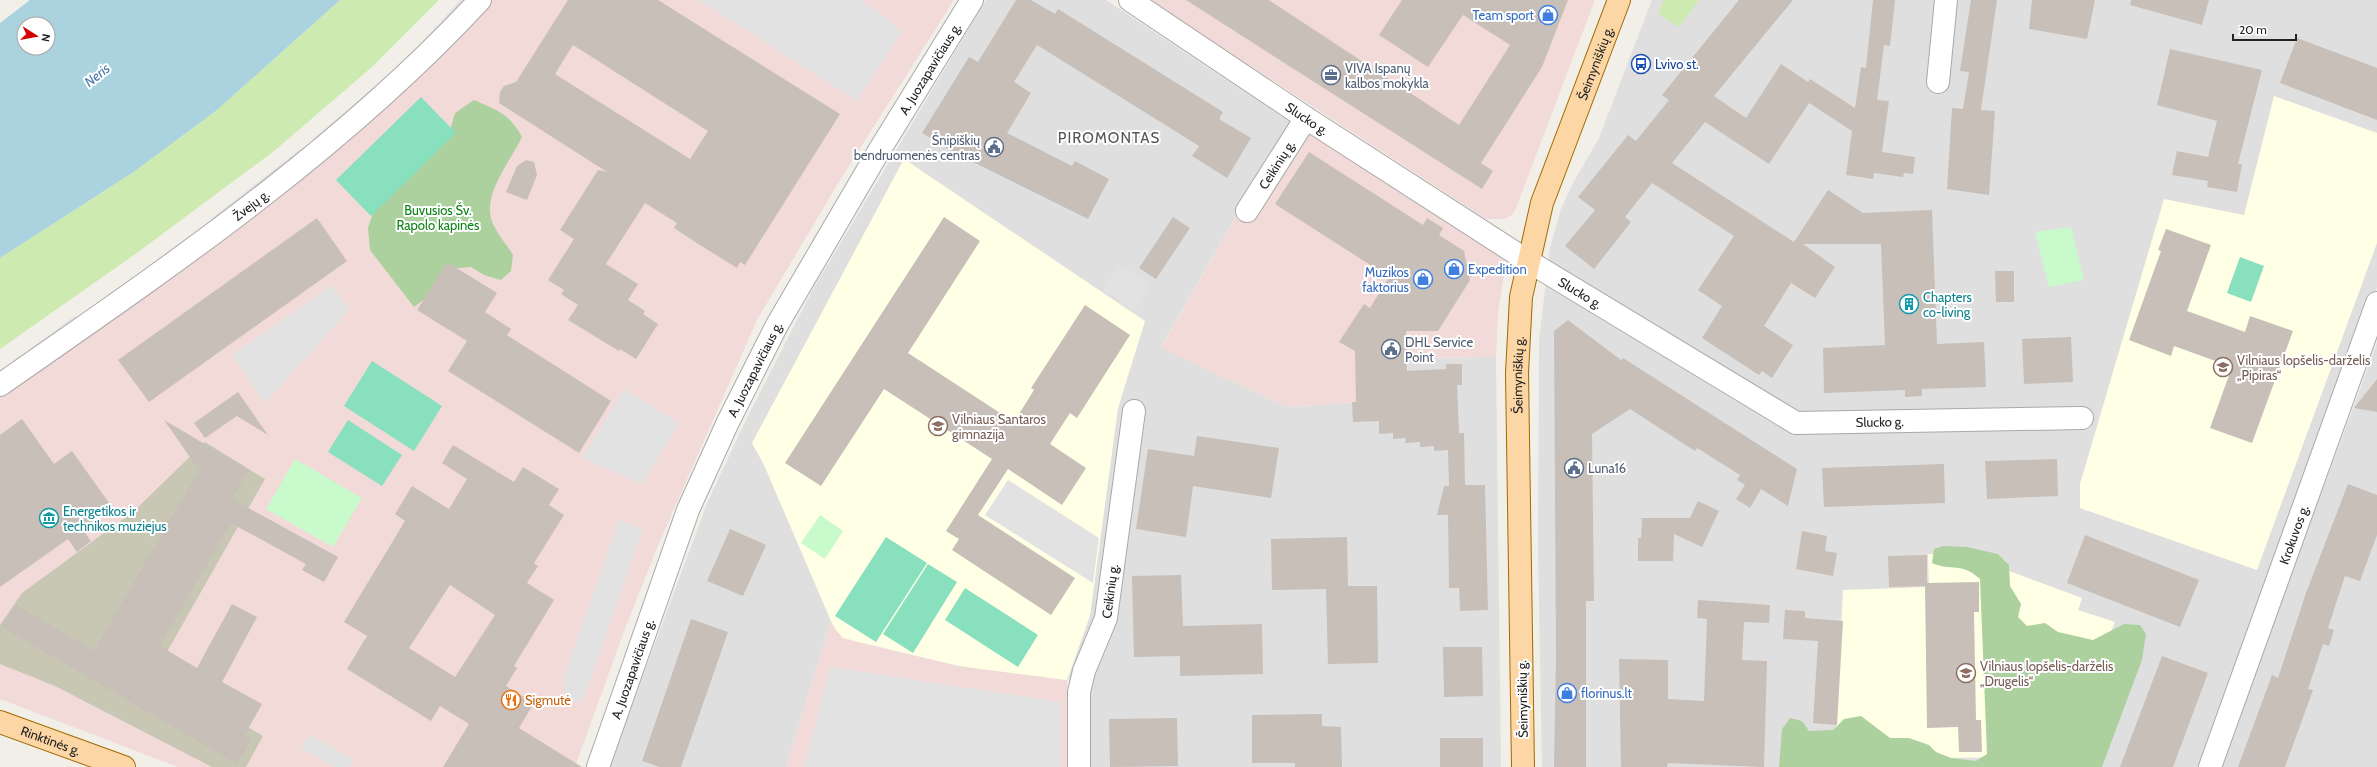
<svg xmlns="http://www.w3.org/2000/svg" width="2377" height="767" viewBox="0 0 2377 767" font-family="Cabin,sans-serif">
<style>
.residential{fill:#e0dfdf}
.commercial{fill:#f2dad9}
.education{fill:#ffffe5}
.construction{fill:#c7c7b4}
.grass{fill:#cdebb0}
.forest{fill:#add19e}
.park{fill:#c8facc}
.pitch{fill:#88e0be}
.parking{fill:#e2e2e2}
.water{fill:#aad3df;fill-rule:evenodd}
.building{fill:#c7bfb8;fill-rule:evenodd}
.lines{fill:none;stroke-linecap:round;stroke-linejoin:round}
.minor-casing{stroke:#a9a9a9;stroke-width:24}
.major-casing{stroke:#a06b00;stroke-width:24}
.minor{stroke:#fff;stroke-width:22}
.major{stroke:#fcd6a4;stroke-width:22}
.labels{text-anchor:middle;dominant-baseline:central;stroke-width:4;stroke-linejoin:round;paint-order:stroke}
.shop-label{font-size:13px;fill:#366cbe;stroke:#fff;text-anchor:end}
.street-label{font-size:13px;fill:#222;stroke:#fff}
.transit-label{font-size:13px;fill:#164399;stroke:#fff;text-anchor:start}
.service-label{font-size:13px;fill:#4e5e75;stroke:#fff;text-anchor:start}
.park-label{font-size:13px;fill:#0c8416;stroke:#fff}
.culture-label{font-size:13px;fill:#0d838f;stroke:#fff;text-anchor:start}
.education-label{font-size:13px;fill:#785e54;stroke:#fff;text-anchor:start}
.food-label{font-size:13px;fill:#c56008;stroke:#fff;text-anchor:start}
.water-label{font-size:14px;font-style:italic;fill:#4a7aab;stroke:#fff}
.quarter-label{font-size:15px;letter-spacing:1px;fill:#555;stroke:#fff}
</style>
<rect width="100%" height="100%" fill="#f2efe9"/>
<g class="residential">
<polygon points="986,0 1106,0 1290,122 1161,347 1287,407 1371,401 1408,380 1407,358 1496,357 1501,767 1090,767 1089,682 959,666 831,621 786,767 609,767 708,501 747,418 813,289"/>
<polygon points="1652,0 2377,0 2377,287 2198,767 1542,767 1538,552 1539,340 1550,248 1561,209 1572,185 1599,138"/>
<polygon points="2377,342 2377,767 2218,767 2360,390"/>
</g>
<g class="commercial">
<polygon points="488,0 954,0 840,180 757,320 659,543 623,634 575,767 178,767 0,699 0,394 245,220"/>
<polygon points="1149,0 1595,0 1516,208 1512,215 1504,219 1486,219"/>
<polygon points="1290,122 1495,245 1503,256 1505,270 1498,312 1496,357 1407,358 1408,380 1370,401 1287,407 1161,348"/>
<polygon points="831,621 836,630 853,641 959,666 1067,680 1069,767 786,767"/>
</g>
<g class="education">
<polygon points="2274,96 2377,133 2377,243 2257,570 2080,508 2080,484 2164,199 2244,215"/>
<polygon points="904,159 1145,321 1118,408 1090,616 1067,680 959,666 843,638 836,630 831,621 764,465 752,443"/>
<polygon points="1928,554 1993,554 2009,571 2082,598 2078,610 2115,622 2057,757 1922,758 1835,745 1843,590 1929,587"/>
</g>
<polygon class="construction" points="205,442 265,479 155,673 263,736 246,767 212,767 55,686 0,664 0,625 22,593 134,511"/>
<g class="grass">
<polygon points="340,0 439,0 372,67 273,152 134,255 0,349 0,258 135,171 217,110"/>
<polygon points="1664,0 1699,0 1679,27 1661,16 1659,12"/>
</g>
<g class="forest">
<path d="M474,100C497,110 510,114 522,137C511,161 480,196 493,224C498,235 507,245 513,255L511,271L501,280L484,275L471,267L450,269L430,295L414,307L370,250L368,228L375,207L448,137L455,113Z"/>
<path d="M1943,546L1967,547L1998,554L2009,565L2010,586L2021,604L2018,617L2027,626L2045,623L2058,632L2093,640L2124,624L2140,625L2146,634L2142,660L2102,767H1779L1782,729L1790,718L1802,721L1809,731L1833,730L1844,719L1861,716L1890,738H1909L1929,745L1936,752L1951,758L1976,761L1987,754L1980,579C1960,561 1953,572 1932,563L1934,549Z"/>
</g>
<g class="park">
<polygon points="2071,227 2084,280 2049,287 2035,232"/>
<polygon points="295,459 362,498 333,547 266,509"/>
<polygon points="820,515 843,531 825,559 801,543"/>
</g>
<g class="pitch">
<polygon points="421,97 456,133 371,216 336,180"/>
<polygon points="2240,257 2264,266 2251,302 2227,293"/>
<polygon points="372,361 442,406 414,451 344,406"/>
<polygon points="348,420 402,455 382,486 328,452"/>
<polygon points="886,537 927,563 876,642 835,616"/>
<polygon points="928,564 957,582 913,653 883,634"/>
<polygon points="965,588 1038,635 1018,667 945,620"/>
</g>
<g class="parking">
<polygon points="460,0 469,0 415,60 414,51"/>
<polygon points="699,0 860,0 889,19 901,33 857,101"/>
<polygon points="402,63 313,148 313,139"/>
<polygon points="300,149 310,150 210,229 211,219"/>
<polygon points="1118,264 1151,284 1135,310 1103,290"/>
<polygon points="332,285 349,310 265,403 232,355"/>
<polygon points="75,316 83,318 12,370 13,361"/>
<polygon points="624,389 679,423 642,484 582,458"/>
<polygon points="1008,480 1099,538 1093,583 985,515"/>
<polygon points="619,520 643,529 582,703 565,697 563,679"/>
<polygon points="830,667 1060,702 1061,767 804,767"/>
<polygon points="309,734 354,760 349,767 334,767 301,748"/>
</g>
<path class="water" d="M30,0H340L217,110L135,171L0,258V23ZM24,24H48V48H24Z"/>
<g class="building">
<path d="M568,0H658L840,114L745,265L740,262L737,268L703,247L674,228L677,223L645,203L606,264L638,284L628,300L645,311L643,314L658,324L636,359L620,349L619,351L568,320L578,305L561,294L564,290L548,280L574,239L560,230L598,170L607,172L499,103L500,92L504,86L516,82ZM573,45L708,131L690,159L555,74Z"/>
<polygon points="1016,0 1031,0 1055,14 1058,9 1223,112 1219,119 1251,138 1227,178 1192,156 1199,146 1037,45 1014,82 1031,93 1007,133 1072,166 1075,161 1109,179 1088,219 955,153 922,133 969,57 978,62"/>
<polygon points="1186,0 1269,0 1459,125 1510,45 1463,15 1428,67 1379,35 1402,0 1568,0 1542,67 1481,163 1493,171 1482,189"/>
<polygon points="1739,0 1793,0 1714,96 1746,118 1781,64 1808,82 1810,79 1855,108 1861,67 1866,68 1873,0 1895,0 1890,46 1884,45 1877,100 1889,101 1882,152 1915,157 1913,174 1904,173 1903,177 1874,173 1873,179 1846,175 1852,131 1809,103 1769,164 1705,122 1672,163 1794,242 1828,190 1863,213 1932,210 1937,344 1984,342 1986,387 1922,389 1922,396 1905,397 1905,390 1824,393 1823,348 1885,345 1881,244 1803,244 1835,267 1815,298 1791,283 1764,326 1793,345 1772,378 1762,371 1759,375 1702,338 1722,306 1698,290 1734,236 1652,183 1625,217 1631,222 1594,269 1565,246 1595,210 1578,197 1628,135 1636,141 1669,100 1662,95"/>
<polygon points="1971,0 1997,0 1981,110 1995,111 1989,195 1947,189 1952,108 1963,109 1969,72 1960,71"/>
<polygon points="2032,0 2095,0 2087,39 2029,29"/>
<polygon points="2131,0 2209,0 2202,25 2130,5"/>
<polygon points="2297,38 2377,68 2377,120 2280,83"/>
<polygon points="2170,49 2262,70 2238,164 2242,164 2237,192 2207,187 2208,181 2172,175 2177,151 2208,157 2217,121 2157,105"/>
<polygon points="1309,152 1423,225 1427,218 1443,228 1439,235 1464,251 1470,280 1438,331 1406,331 1407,371 1446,369 1446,364 1462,364 1462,385 1457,385 1459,433 1464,433 1465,485 1485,485 1488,610 1460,611 1459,588 1449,588 1448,515 1437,515 1444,486 1449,486 1448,450 1434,451 1434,446 1420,447 1420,442 1405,443 1406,438 1393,439 1393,433 1379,434 1379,421 1353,422 1352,402 1356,402 1355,351 1339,342 1364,304 1370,308 1389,277 1275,204"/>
<polygon points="526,160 534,162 537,175 527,200 506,192 517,166"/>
<polygon points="944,217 980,241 908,353 1014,422 1034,390 1031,388 1085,305 1130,335 1077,418 1070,413 1050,444 1086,468 1062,505 1008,469 978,515 1075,578 1051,615 952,550 959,539 946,531 992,459 884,389 821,486 785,463"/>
<polygon points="1173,217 1190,228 1156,279 1139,268"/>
<polygon points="317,218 347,261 149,402 118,360"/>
<polygon points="2166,229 2211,245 2187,311 2245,332 2250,316 2293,331 2252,443 2210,428 2232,367 2174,346 2171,356 2129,340 2161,251 2158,250"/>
<polygon points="447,262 497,293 485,312 511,329 507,335 611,401 579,453 448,371 467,341 417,310"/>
<polygon points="1995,271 2014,271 2014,302 1996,302"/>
<polygon points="1568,320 1621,360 1623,358 1797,469 1788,506 1761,489 1750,508 1736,499 1745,485 1737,480 1740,475 1697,448 1695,451 1630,409 1592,434 1594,601 1586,601 1586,767 1554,767 1556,658 1554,331"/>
<polygon points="2071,337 2073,382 2024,384 2022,339"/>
<polygon points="2377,379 2377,412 2354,408"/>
<polygon points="238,392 268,435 237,416 205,438 194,423"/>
<polygon points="22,419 54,464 72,451 112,507 82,529 91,541 77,552 68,539 0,587 0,435"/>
<polygon points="164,420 249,470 232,499 338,557 324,582 302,570 306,564 231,523 160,646 197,668 232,604 257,617 222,682 262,704 244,736 251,740 237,764 2,627 15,604 94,651 199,470"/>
<polygon points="1197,436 1279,448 1271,498 1193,486 1186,537 1136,529 1148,449 1194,456"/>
<path d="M453,445L514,482L523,467L559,489L549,505L564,515L534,563L538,566L527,583L554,600L514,666L517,668L506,686L534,703L519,728L582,767H443L469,724L440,706L431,721L347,669L367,636L344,622L405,521L395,514L412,486L449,509L467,479L442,463ZM450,585L495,615L455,677L409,648Z"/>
<polygon points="2057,459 2058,496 1987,499 1985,461"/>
<polygon points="1944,464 1945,503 1824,507 1822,468"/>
<polygon points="2348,484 2377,495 2377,535 2360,581 2345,576 2328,628 2334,630 2329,646 2323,644 2308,689 2313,690 2285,767 2238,767 2272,675 2278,678 2306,593"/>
<polygon points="1698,501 1719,511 1702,547 1674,534 1673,561 1638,561 1638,538 1641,538 1642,519 1639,518 1690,518"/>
<polygon points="730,529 766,545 743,596 707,581"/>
<polygon points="1802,531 1827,536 1825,551 1837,553 1833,576 1796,569"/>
<polygon points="2085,535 2199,580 2180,627 2067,583"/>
<polygon points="1347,537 1348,586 1377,586 1378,663 1328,664 1326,589 1272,590 1271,539"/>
<polygon points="1927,555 1927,583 1979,582 1979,612 1974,612 1976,720 1981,720 1982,752 1959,752 1958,727 1927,728 1925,586 1889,587 1888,556"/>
<polygon points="1181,575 1183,626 1262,624 1263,674 1180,676 1180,656 1134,657 1132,576"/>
<polygon points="1698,600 1770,605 1769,623 1744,622 1742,660 1767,661 1764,767 1668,763 1667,767 1621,767 1619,659 1668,660 1668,699 1704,701 1707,619 1697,618"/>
<polygon points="1785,610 1805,611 1805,618 1843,621 1837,725 1813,723 1818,641 1783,639"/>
<polygon points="691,619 728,632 681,767 660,767 642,761"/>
<polygon points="1443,647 1482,647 1483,696 1444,697"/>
<polygon points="2162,656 2208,673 2173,767 2120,767"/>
<polygon points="1322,714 1322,726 1341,727 1342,767 1295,767 1295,763 1252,763 1252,715"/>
<polygon points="1177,718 1178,766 1110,767 1109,719"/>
<rect x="1440" y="738" width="43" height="29"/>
</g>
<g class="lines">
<g class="minor-casing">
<g id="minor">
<path id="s1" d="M1130,0L1306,118L1528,261L1796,423L2082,418"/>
<polyline points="1938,82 1946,0"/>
<path id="s2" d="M1247,211L1306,118"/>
<path id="s3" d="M0,385C169,267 339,152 480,0"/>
<path id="s4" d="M598,767L688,510L728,422L777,325L877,154L972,0"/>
<path id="s5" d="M1079,767V692L1084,671L1106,618L1134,411"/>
<path id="s6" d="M2210,767L2377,303"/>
</g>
</g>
<g class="major-casing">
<g id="major">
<path id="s7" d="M0,722L124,767"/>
<path id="s8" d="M1523,767L1517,373L1521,297L1542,203L1619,0"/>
</g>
</g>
<use href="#minor" class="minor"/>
<use href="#major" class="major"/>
</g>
<defs>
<g id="shop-ring" transform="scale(1)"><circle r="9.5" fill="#fff" stroke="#3f7fe0" stroke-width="1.5"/><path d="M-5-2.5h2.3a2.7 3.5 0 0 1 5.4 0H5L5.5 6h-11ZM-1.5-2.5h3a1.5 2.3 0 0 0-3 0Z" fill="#3f7fe0"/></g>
<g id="bus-ring" transform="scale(1)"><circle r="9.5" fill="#fff" stroke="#1a4fb4" stroke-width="1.5"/><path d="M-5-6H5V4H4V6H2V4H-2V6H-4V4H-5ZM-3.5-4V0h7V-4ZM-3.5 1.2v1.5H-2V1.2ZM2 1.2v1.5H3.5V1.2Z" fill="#1a4fb4"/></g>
<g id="office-ring" transform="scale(1)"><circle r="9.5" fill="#fff" stroke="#5c6f8a" stroke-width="1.5"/><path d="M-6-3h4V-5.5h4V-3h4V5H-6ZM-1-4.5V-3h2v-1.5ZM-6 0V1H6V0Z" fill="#5c6f8a"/></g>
<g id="civic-ring" transform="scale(1)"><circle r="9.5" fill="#fff" stroke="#5c6f8a" stroke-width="1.5"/><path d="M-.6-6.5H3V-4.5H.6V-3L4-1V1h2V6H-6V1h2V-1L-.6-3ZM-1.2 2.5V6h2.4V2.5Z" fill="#5c6f8a"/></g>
<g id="building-ring" transform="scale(1)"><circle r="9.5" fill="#fff" stroke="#0f9aa8" stroke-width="1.5"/><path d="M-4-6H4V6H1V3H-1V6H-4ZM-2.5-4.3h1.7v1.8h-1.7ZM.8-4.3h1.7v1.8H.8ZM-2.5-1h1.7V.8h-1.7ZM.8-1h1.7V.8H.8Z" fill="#0f9aa8"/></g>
<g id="school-ring" transform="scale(1)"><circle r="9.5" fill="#fff" stroke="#8d6e63" stroke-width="1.5"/><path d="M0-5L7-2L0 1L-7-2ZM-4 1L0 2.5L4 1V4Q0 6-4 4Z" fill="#8d6e63"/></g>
<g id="museum-ring" transform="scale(1)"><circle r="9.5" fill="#fff" stroke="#0f9aa8" stroke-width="1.5"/><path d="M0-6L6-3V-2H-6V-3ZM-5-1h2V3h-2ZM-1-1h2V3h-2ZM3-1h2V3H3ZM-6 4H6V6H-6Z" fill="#0f9aa8"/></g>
<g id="restaurant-ring" transform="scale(1)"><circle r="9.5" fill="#fff" stroke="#e8710a" stroke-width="1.5"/><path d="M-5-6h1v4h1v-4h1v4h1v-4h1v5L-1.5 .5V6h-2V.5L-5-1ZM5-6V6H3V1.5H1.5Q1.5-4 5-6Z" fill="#e8710a"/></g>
</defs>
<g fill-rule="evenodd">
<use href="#shop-ring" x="1548" y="15"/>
<use href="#bus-ring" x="1641" y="64"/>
<use href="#office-ring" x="1331" y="75"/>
<use href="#civic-ring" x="994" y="147"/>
<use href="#shop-ring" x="1454" y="269"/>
<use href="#shop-ring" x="1423" y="279"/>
<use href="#building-ring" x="1909" y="304"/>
<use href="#civic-ring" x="1391" y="349"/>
<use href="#school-ring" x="2223" y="367"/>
<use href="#school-ring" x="938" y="426"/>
<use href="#civic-ring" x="1574" y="468"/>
<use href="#museum-ring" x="49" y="518"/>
<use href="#school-ring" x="1966" y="673"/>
<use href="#shop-ring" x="1567" y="693"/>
<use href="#restaurant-ring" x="511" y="700"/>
</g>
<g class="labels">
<g class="shop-label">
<text x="1534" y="15">Team sport</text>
<text x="1468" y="269" text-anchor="start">Expedition</text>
<text x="1409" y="272">Muzikos<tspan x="1409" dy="15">faktorius</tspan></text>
<text x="1581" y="693" text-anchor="start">florinus.lt</text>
</g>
<g class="street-label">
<text stroke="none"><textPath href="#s8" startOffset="716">Šeimyniškių g.</textPath></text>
<text stroke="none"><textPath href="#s4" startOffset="776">A. Juozapavičiaus g.</textPath></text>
<text stroke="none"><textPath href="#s1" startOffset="213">Slucko g.</textPath></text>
<text stroke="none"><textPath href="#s2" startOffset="55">Ceikinių g.</textPath></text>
<text stroke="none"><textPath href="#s3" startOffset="309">Žvejų g.</textPath></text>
<text stroke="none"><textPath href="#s1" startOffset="537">Slucko g.</textPath></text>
<text stroke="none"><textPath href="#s4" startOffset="428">A. Juozapavičiaus g.</textPath></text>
<text stroke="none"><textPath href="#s8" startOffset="392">Šeimyniškių g.</textPath></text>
<text stroke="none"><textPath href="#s1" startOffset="873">Slucko g.</textPath></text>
<text stroke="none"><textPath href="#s6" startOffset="247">Krokuvos g.</textPath></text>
<text stroke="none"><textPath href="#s5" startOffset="181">Ceikinių g.</textPath></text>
<text stroke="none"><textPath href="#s4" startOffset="104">A. Juozapavičiaus g.</textPath></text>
<text transform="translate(1522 699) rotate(-91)">Šeimyniškių g.</text>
<text stroke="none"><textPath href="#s7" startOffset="54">Rinktinės g.</textPath></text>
</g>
<g class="transit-label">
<text x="1655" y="64">Lvivo st.</text>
</g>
<g class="service-label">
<text x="1345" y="68">VIVA Ispanų<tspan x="1345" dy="15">kalbos mokykla</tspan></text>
<text x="980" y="140" text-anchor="end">Šnipiškių<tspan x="980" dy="15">bendruomenės centras</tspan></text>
<text x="1405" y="342">DHL Service<tspan x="1405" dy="15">Point</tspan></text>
<text x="1588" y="468">Luna16</text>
</g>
<g class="park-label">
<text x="438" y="210">Buvusios Šv.<tspan x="438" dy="15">Rapolo kapinės</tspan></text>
</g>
<g class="culture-label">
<text x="1923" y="297">Chapters<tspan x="1923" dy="15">co-living</tspan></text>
<text x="63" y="511">Energetikos ir<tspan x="63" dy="15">technikos muziejus</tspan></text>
</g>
<g class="education-label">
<text x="2237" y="360">Vilniaus lopšelis-darželis<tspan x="2237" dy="15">„Pipiras“</tspan></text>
<text x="952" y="419">Vilniaus Santaros<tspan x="952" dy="15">gimnazija</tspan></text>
<text x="1980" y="666">Vilniaus lopšelis-darželis<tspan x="1980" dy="15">„Drugelis“</tspan></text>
</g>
<g class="food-label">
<text x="525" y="700">Sigmutė</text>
</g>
<g class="water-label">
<text transform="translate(97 75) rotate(-39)">Neris</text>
</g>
<g class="quarter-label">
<text x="1109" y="138">PIROMONTAS</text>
</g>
</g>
<g transform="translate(36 36) rotate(101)"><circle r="19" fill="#ffffff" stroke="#a7a7a7"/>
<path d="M0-3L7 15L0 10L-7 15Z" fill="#d40000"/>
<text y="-6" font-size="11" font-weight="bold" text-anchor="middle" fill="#222222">N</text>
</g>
<path d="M2233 34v6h63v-6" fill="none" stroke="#222222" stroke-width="2"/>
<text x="2239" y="34" font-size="12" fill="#222222" stroke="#ffffff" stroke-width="3" paint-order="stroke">20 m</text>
</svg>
